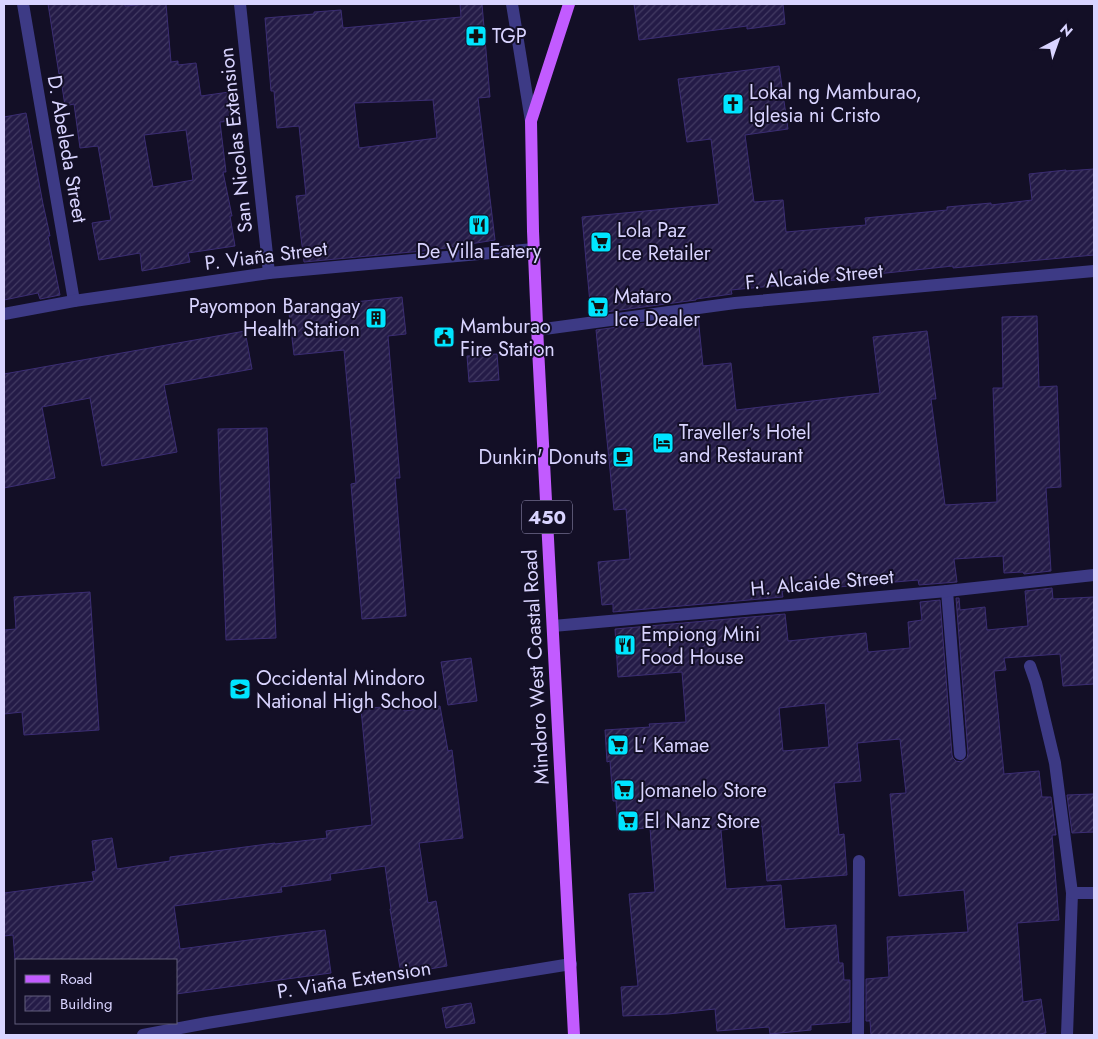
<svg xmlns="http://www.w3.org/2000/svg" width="1098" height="1039" viewBox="0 0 1098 1039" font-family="Jost,sans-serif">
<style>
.building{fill:url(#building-hatch);stroke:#3b2d73;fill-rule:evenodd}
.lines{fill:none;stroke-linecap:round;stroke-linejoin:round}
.minor{stroke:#3d3a85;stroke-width:12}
.major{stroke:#c25bff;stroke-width:12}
.labels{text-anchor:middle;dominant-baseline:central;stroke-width:4;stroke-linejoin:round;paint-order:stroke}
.shield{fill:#130f26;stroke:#9e99be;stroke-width:1}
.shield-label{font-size:19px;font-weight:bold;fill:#d9d4ff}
.poi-label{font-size:20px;fill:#d9d4ff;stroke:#130f26;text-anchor:start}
.street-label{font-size:20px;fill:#d9d4ff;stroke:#130f26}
</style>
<defs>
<pattern id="building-hatch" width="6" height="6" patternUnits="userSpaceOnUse" patternTransform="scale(1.25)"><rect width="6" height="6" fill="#241b47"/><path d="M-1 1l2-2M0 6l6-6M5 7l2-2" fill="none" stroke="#433b63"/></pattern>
</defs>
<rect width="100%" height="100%" fill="#130f26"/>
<g class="building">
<path d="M48,4H125V6L149,4H166L171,62L178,61V65L196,63L201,96L229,92L233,121L220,122L226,172H223L232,216H230L235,246L188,253L190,262L142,271L140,253L99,260L92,223L111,220L98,146L80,148L74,104L65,106L60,73L59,74ZM186,130L193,180L153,187L144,135Z"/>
<path d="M460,4H482L490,97L478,98L495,240L433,250L304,262L296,196L306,195L299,126L277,128L274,91H271L265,18L314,14V12L341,10L343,28L461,17ZM433,100L437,138L359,148L354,103Z"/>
<polygon points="634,4 783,4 785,24 747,29 747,26 639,40"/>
<polygon points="779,66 788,129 745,135 754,202 783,200 786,232 866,225 865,218 947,210 947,207 991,203 991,205 1032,200 1029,174 1066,170 1066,171 1094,169 1094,255 953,268 953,266 867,275 867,277 731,290 732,294 696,299 696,300 591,314 582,217 719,204 711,139 687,142 678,79"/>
<polygon points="26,113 43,204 50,236 48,236 60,295 40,299 38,293 4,300 4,117"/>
<polygon points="402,297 406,334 388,336 400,478 395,478 406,616 362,619 351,484 356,483 344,350 294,355 289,313 346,308 345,303"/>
<polygon points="698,316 703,366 731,363 736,410 880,393 873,337 927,331 936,399 931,399 945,505 997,502 993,388 1003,388 1002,317 1037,316 1039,387 1057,386 1061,487 1046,488 1051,571 1024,574 1023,572 1004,573 1003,556 954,559 957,582 919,585 918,580 827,588 827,585 782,591 783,597 613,612 613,604 602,605 598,562 630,559 626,509 614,510 596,330"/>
<polygon points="245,331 252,369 164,385 177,452 102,466 90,398 42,407 55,478 4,488 4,374"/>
<polygon points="497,354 499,380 469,382 467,356"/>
<polygon points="267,428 276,638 226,640 218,429"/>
<path d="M1052,588L1053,599L1094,597V684L1063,686L1060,654L1004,658L1006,670L994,671L1004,774L1039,771L1042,797H1051L1056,835H1052L1059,920L1017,923L1023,1002L1041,999L1046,1033L1032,1035H871L870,1021H866V979L889,977L887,937L968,932L964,890L899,896L890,794L906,793L900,739L857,743L861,781L834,783L839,835L844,834L847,875L767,881L762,826L721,830L726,889L781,885L785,929L836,925L839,963H843L844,980H850V1022L811,1025V1030L770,1034L769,1027L717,1031L715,1009L668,1014L623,1016L621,987L638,986L629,894L655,892L650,828L618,830L616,801H613L610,761L607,762L605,730L650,727L649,724L686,722L682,672L618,677L615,629L785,614L788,641L866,633L868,652L910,648L908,622L922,620L920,602L940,600L952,755L953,758L956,761L961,762L967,758L968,753L956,598H959L960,610L985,607L987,630L1028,626L1025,591ZM825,703L829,747L783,751L779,708Z"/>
<polygon points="90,592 99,730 24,735 22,712 4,714 4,630 16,629 14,597"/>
<polygon points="471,658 477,701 448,705 441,662"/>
<polygon points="404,705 404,711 440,706 448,751 452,750 463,838 419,843 428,903 436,901 447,966 401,974 390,909 391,909 385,866 330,874 331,880 281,887 282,892 174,906 180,949 325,930 331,973 176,994 176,960 15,960 13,935 4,936 4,893 94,881 92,872 96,871 92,841 112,838 117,869 170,861 170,857 275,843 275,844 327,838 326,831 372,825 361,709"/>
<polygon points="1094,794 1094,832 1072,833 1067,795"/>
<polygon points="471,1003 475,1023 446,1028 442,1008"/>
</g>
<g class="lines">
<g class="minor">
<polyline points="23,4 74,301"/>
<polyline points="240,4 269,273"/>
<polyline points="512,4 531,121"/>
<polyline points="4,314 74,301 269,273 534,249"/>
<polyline points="537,330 735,303 1094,271"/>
<polyline points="947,591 960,754"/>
<polyline points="553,626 947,591 1094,575"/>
<polyline points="1030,666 1036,683 1055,763 1072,893 1067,1035"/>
<polyline points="1072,893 1094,893"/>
<polyline points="143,1035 207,1023 571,964"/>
<polyline points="858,1035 859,861"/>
</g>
<polyline class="major" points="569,4 531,121 533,231 538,348 574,1035"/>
</g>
<defs>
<g id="pharmacy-square" transform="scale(1.125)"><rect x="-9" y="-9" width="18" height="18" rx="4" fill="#00e5ff" stroke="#130f26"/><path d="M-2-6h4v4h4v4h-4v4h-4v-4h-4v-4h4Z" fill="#111"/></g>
<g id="church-square" transform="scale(1.125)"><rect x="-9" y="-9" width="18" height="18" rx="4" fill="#00e5ff" stroke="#130f26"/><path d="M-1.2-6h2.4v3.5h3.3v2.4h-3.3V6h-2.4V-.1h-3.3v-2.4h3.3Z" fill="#111"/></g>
<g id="restaurant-square" transform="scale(1.125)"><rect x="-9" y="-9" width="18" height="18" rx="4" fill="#00e5ff" stroke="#130f26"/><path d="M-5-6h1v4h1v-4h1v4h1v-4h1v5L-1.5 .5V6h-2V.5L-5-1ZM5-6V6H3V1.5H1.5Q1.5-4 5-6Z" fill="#111"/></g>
<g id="supermarket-square" transform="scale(1.125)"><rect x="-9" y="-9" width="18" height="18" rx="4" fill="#00e5ff" stroke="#130f26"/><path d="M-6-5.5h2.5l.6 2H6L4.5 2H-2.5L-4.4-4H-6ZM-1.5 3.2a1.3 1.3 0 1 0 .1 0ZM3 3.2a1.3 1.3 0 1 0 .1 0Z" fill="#111"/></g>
<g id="building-square" transform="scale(1.125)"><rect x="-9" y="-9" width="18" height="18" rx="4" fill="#00e5ff" stroke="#130f26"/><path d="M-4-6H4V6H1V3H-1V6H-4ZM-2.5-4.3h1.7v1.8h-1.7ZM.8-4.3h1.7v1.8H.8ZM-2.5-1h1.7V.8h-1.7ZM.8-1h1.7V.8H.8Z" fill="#111"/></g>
<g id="civic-square" transform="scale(1.125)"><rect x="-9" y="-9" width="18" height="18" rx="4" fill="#00e5ff" stroke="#130f26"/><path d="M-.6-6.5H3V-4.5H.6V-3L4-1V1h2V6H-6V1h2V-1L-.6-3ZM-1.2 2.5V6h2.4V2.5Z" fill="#111"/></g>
<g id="hotel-square" transform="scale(1.125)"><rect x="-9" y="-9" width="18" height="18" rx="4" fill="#00e5ff" stroke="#130f26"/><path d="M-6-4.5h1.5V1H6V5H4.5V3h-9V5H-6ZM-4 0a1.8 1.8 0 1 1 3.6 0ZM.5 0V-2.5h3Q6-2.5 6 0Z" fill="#111"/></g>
<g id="cafe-square" transform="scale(1.125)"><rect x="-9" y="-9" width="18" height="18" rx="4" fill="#00e5ff" stroke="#130f26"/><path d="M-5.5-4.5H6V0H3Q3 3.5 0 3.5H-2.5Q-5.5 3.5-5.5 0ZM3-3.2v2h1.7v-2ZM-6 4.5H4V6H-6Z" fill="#111"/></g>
<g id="school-square" transform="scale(1.125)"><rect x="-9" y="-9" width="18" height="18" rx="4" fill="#00e5ff" stroke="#130f26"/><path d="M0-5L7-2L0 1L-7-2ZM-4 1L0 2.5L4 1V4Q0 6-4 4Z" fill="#111"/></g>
</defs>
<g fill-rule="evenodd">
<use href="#pharmacy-square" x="476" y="36"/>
<use href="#church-square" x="733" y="104"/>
<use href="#restaurant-square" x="479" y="225"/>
<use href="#supermarket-square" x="601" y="242"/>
<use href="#supermarket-square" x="598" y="307"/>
<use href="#building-square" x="376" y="318"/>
<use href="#civic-square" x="444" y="337"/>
<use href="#hotel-square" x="663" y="443"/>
<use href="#cafe-square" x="623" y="457"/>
<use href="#restaurant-square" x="625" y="645"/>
<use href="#school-square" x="240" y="689"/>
<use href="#supermarket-square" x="618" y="745"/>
<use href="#supermarket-square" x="624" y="790"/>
<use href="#supermarket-square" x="628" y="821"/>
</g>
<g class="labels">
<rect class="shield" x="522" y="500.5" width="50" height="33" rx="4"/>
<g class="shield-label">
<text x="547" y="517">450</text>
</g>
<g class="poi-label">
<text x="492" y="36">TGP</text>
<text x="749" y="92">Lokal ng Mamburao,<tspan x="749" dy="23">Iglesia ni Cristo</tspan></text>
<text x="617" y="230">Lola Paz<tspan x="617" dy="23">Ice Retailer</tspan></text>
<text x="479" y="251" text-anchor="middle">De Villa Eatery</text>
<text x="614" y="296">Mataro<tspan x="614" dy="23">Ice Dealer</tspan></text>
<text x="360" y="306" text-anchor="end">Payompon Barangay<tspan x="360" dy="23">Health Station</tspan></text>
<text x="460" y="326">Mamburao<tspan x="460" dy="23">Fire Station</tspan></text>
<text x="679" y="432">Traveller's Hotel<tspan x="679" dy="23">and Restaurant</tspan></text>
<text x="607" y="457" text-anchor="end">Dunkin' Donuts</text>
<text x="641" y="634">Empiong Mini<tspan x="641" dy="23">Food House</tspan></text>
<text x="256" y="678">Occidental Mindoro<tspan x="256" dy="23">National High School</tspan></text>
<text x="634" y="745">L' Kamae</text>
<text x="640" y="790">Jomanelo Store</text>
<text x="644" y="821">El Nanz Store</text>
</g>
<g class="street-label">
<text transform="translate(236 140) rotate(-96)">San Nicolas Extension</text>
<text transform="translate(67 149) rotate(80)">D. Abeleda Street</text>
<text transform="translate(266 256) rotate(-7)">P. Viaña Street</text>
<text transform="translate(814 277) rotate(-5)">F. Alcaide Street</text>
<text transform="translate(822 583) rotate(-5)">H. Alcaide Street</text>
<text transform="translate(536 667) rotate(-93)">Mindoro West Coastal Road</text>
<text transform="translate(354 980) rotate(-9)">P. Viaña Extension</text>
</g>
</g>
<rect width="1098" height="1039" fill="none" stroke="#d9d4ff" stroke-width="10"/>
<rect x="15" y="959" width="162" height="65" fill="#130f26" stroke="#625e7d"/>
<rect x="25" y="975" width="25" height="8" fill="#c25bff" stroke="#625e7d"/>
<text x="60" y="984" font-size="15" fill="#d9d4ff">Road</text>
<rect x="25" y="996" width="25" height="15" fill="url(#building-hatch)" stroke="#625e7d"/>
<text x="60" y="1009" font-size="15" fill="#d9d4ff">Building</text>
<g transform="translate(1058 40) rotate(41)" stroke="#130f26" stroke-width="4" paint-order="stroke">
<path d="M0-4L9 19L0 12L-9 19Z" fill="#d9d4ff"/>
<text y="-8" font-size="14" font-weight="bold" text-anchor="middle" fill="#d9d4ff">N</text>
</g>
</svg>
